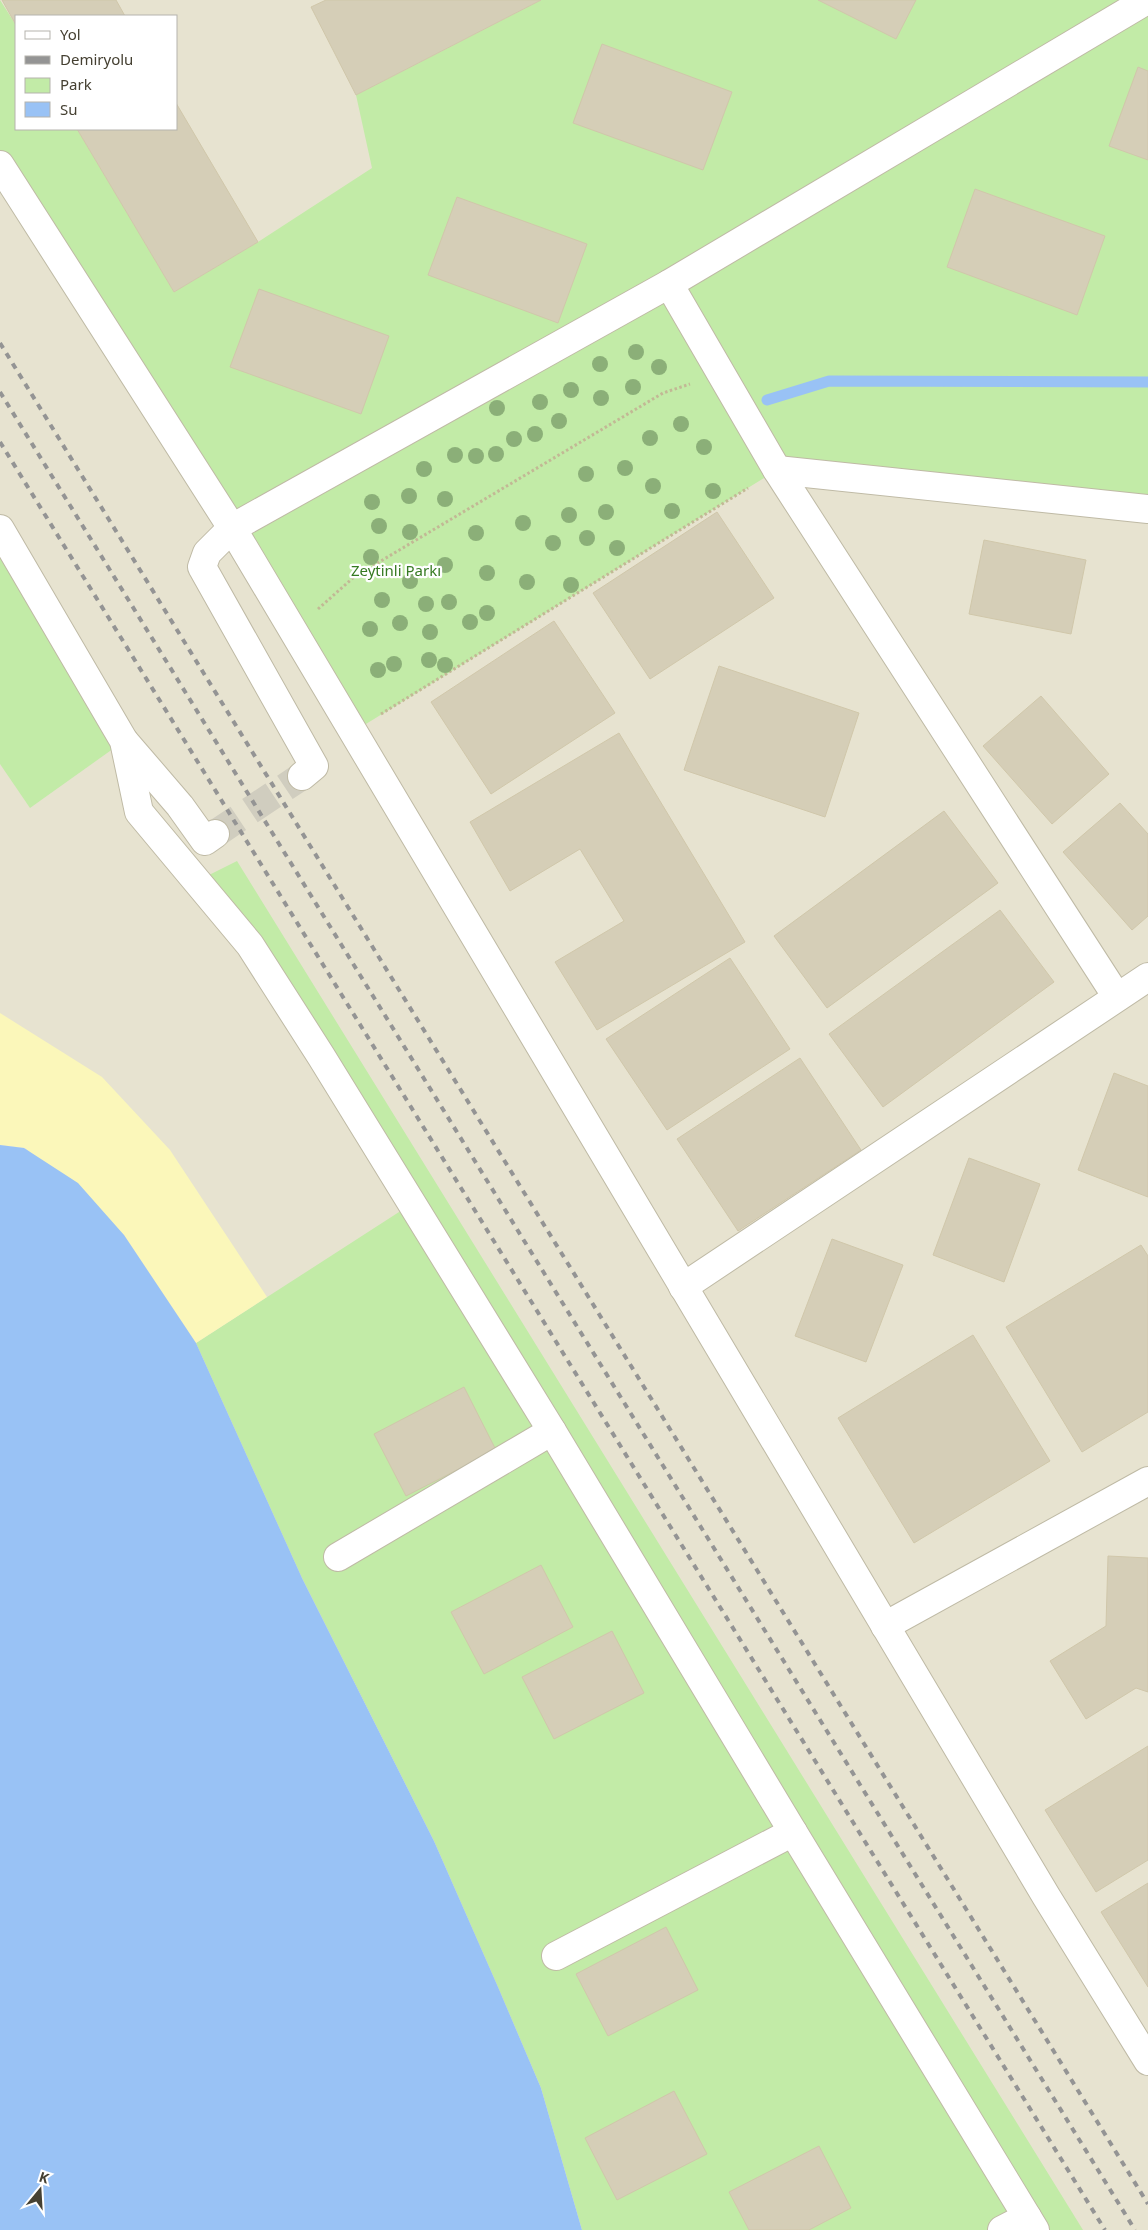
<svg xmlns="http://www.w3.org/2000/svg" width="1148" height="2230" viewBox="0 0 1148 2230" font-family="'Noto Sans',sans-serif">
<style>
.residential{fill:#e7e3d0;fill-rule:evenodd}
.green{fill:#c2eba7}
.sand{fill:#fbf7ba}
.water{fill:#99c2f5}
.lines{fill:none;stroke-linecap:round;stroke-linejoin:round}
.stream{stroke:#99c2f5;stroke-width:11}
.building{fill:#d5ceb7;stroke:#d0c7aa}
.minor-tunnel{stroke:#d0cdbf;stroke-width:28;stroke-dasharray:28 14;stroke-linecap:butt}
.minor-casing{stroke:#bfbaa5;stroke-width:30}
.path{stroke:#c2b895;stroke-width:3;stroke-dasharray:2.5 2.5;stroke-linecap:butt}
.minor{stroke:#fff;stroke-width:28}
.rail{stroke:#949494;stroke-width:4;stroke-dasharray:6 6;stroke-linecap:butt}
.tree{fill:#8baf78}
.labels{text-anchor:middle;dominant-baseline:central;stroke-width:4.5;stroke-linejoin:round;paint-order:stroke}
.park-label{font-size:15px;fill:#367a22;stroke:#fff}
</style>
<rect width="100%" height="100%" fill="#f3f0e2"/>
<path class="residential" d="M0,0H1148V2230H582L541,2088L434,1841L302,1578L25,1148L0,1145ZM16,16H176V129H16Z"/>
<g class="green">
<polygon points="0,0 16,25 16,129 77,129 174,292 258,242 372,168 356,95 541,0 1148,0 1148,509 777,470 353,732 0,154"/>
<polygon points="0,529 124,741 30,808 0,764"/>
<polygon points="237,861 1083,2230 582,2230 541,2088 498,1987 434,1841 302,1578 196,1343 413,1203 197,881"/>
</g>
<polygon class="sand" points="0,1013 102,1077 170,1150 267,1297 196,1343 124,1235 25,1148 0,1145"/>
<polygon class="water" points="0,1145 24,1148 78,1183 124,1235 196,1343 302,1578 434,1841 498,1987 541,2088 582,2230 0,2230"/>
<g class="lines">
<polyline class="stream" points="767,400 829,381 1148,382"/>
</g>
<g class="building">
<polygon points="2,0 116,0 125,16 16,16 16,25"/>
<polygon points="326,0 541,0 356,95 311,7"/>
<polygon points="818,0 916,0 896,39"/>
<polygon points="602,44 732,92 703,170 573,123"/>
<polygon points="1138,67 1148,71 1148,160 1109,146"/>
<polygon points="176,103 258,242 174,292 77,129 176,129"/>
<polygon points="975,189 1105,236 1077,315 947,267"/>
<polygon points="457,197 587,244 558,323 428,275"/>
<polygon points="259,289 389,336 361,414 230,367"/>
<polygon points="717,512 774,598 650,679 593,593"/>
<polygon points="984,540 1086,560 1071,634 969,614"/>
<polygon points="554,621 615,713 491,794 431,702"/>
<polygon points="719,666 859,713 825,817 684,770"/>
<polygon points="1041,696 1109,774 1052,824 983,746"/>
<polygon points="619,733 745,942 597,1030 555,962 624,921 580,849 510,891 470,822"/>
<polygon points="1120,803 1148,834 1148,916 1132,930 1063,852"/>
<polygon points="944,811 998,883 827,1008 774,936"/>
<polygon points="1000,910 1054,982 883,1107 829,1034"/>
<polygon points="730,958 790,1049 667,1130 606,1039"/>
<polygon points="800,1058 861,1150 738,1231 677,1139"/>
<polygon points="1114,1073 1148,1086 1148,1197 1078,1170"/>
<polygon points="969,1158 1040,1184 1004,1282 933,1255"/>
<polygon points="832,1239 903,1265 866,1362 795,1336"/>
<polygon points="1141,1245 1148,1256 1148,1412 1082,1452 1006,1327"/>
<polygon points="973,1335 1050,1461 914,1543 838,1418"/>
<polygon points="464,1387 496,1450 406,1496 374,1434"/>
<polygon points="1108,1556 1148,1558 1148,1692 1136,1688 1086,1719 1050,1661 1106,1626"/>
<polygon points="541,1565 573,1627 484,1674 451,1612"/>
<polygon points="612,1631 644,1693 554,1739 522,1677"/>
<polygon points="1148,1746 1148,1860 1096,1892 1045,1810"/>
<polygon points="1148,1883 1148,1987 1101,1912"/>
<polygon points="666,1927 698,1990 608,2036 576,1974"/>
<polygon points="674,2091 707,2154 617,2200 585,2138"/>
<polygon points="819,2146 851,2208 809,2230 749,2230 729,2192"/>
</g>
<g class="lines">
<polyline class="minor-tunnel" points="215,834 302,776"/>
<g class="minor-casing">
<g id="minor">
<polyline points="0,165 232,528 1046,1896 1148,2061"/>
<polyline points="669,284 777,470 1117,997"/>
<polyline points="777,470 1148,509"/>
<polyline points="0,529 124,741 139,812 250,945 321,1056 552,1431 793,1832 1035,2230"/>
<polyline points="125,742 180,806 205,841 215,834"/>
<polyline points="302,776 314,766 202,567 207,553 232,528 669,284 1147,0"/>
<polyline points="683,1287 1148,977"/>
<polyline points="338,1557 552,1431"/>
<polyline points="885,1626 1148,1481"/>
<polyline points="556,1956 793,1832"/>
<polyline points="1002,2230 1027,2217"/>
</g>
</g>
<g class="path">
<polyline points="318,609 354,577 663,393 690,384"/>
<polyline points="381,714 748,488"/>
</g>
<use href="#minor" class="minor"/>
<g class="rail">
<polyline points="0,343 1148,2204"/>
<polyline points="0,392 1135,2230"/>
<polyline points="0,442 1105,2230"/>
</g>
</g>
<g class="tree">
<circle cx="636" cy="352" r="8"/>
<circle cx="600" cy="364" r="8"/>
<circle cx="659" cy="367" r="8"/>
<circle cx="633" cy="387" r="8"/>
<circle cx="571" cy="390" r="8"/>
<circle cx="601" cy="398" r="8"/>
<circle cx="540" cy="402" r="8"/>
<circle cx="497" cy="408" r="8"/>
<circle cx="559" cy="421" r="8"/>
<circle cx="681" cy="424" r="8"/>
<circle cx="535" cy="434" r="8"/>
<circle cx="650" cy="438" r="8"/>
<circle cx="514" cy="439" r="8"/>
<circle cx="704" cy="447" r="8"/>
<circle cx="496" cy="454" r="8"/>
<circle cx="455" cy="455" r="8"/>
<circle cx="476" cy="456" r="8"/>
<circle cx="625" cy="468" r="8"/>
<circle cx="424" cy="469" r="8"/>
<circle cx="586" cy="474" r="8"/>
<circle cx="653" cy="486" r="8"/>
<circle cx="713" cy="491" r="8"/>
<circle cx="409" cy="496" r="8"/>
<circle cx="445" cy="499" r="8"/>
<circle cx="372" cy="502" r="8"/>
<circle cx="672" cy="511" r="8"/>
<circle cx="606" cy="512" r="8"/>
<circle cx="569" cy="515" r="8"/>
<circle cx="523" cy="523" r="8"/>
<circle cx="379" cy="526" r="8"/>
<circle cx="410" cy="532" r="8"/>
<circle cx="476" cy="533" r="8"/>
<circle cx="587" cy="538" r="8"/>
<circle cx="553" cy="543" r="8"/>
<circle cx="617" cy="548" r="8"/>
<circle cx="371" cy="557" r="8"/>
<circle cx="445" cy="565" r="8"/>
<circle cx="487" cy="573" r="8"/>
<circle cx="410" cy="581" r="8"/>
<circle cx="527" cy="582" r="8"/>
<circle cx="571" cy="585" r="8"/>
<circle cx="382" cy="600" r="8"/>
<circle cx="449" cy="602" r="8"/>
<circle cx="426" cy="604" r="8"/>
<circle cx="487" cy="613" r="8"/>
<circle cx="470" cy="622" r="8"/>
<circle cx="400" cy="623" r="8"/>
<circle cx="370" cy="629" r="8"/>
<circle cx="430" cy="632" r="8"/>
<circle cx="429" cy="660" r="8"/>
<circle cx="394" cy="664" r="8"/>
<circle cx="445" cy="665" r="8"/>
<circle cx="378" cy="670" r="8"/>
</g>
<g class="labels">
<g class="park-label">
<text x="396" y="570">Zeytinli Parkı</text>
</g>
</g>
<rect x="15" y="15" width="162" height="115" fill="#ffffff" stroke="#b5b3ad"/>
<rect x="25" y="31" width="25" height="8" fill="#ffffff" stroke="#b5b3ad"/>
<text x="60" y="40" font-size="15" fill="#454032">Yol</text>
<rect x="25" y="56" width="25" height="8" fill="#949494" stroke="#b5b3ad"/>
<text x="60" y="65" font-size="15" fill="#454032">Demiryolu</text>
<rect x="25" y="78" width="25" height="15" fill="#c2eba7" stroke="#b5b3ad"/>
<text x="60" y="90" font-size="15" fill="#454032">Park</text>
<rect x="25" y="102" width="25" height="15" fill="#99c2f5" stroke="#b5b3ad"/>
<text x="60" y="115" font-size="15" fill="#454032">Su</text>
<g transform="translate(40 2190) rotate(18)" stroke="#ffffff" stroke-width="4" paint-order="stroke">
<path d="M0-4L9 19L0 12L-9 19Z" fill="#454032"/>
<text y="-8" font-size="14" font-weight="bold" text-anchor="middle" fill="#454032">K</text>
</g>
</svg>
